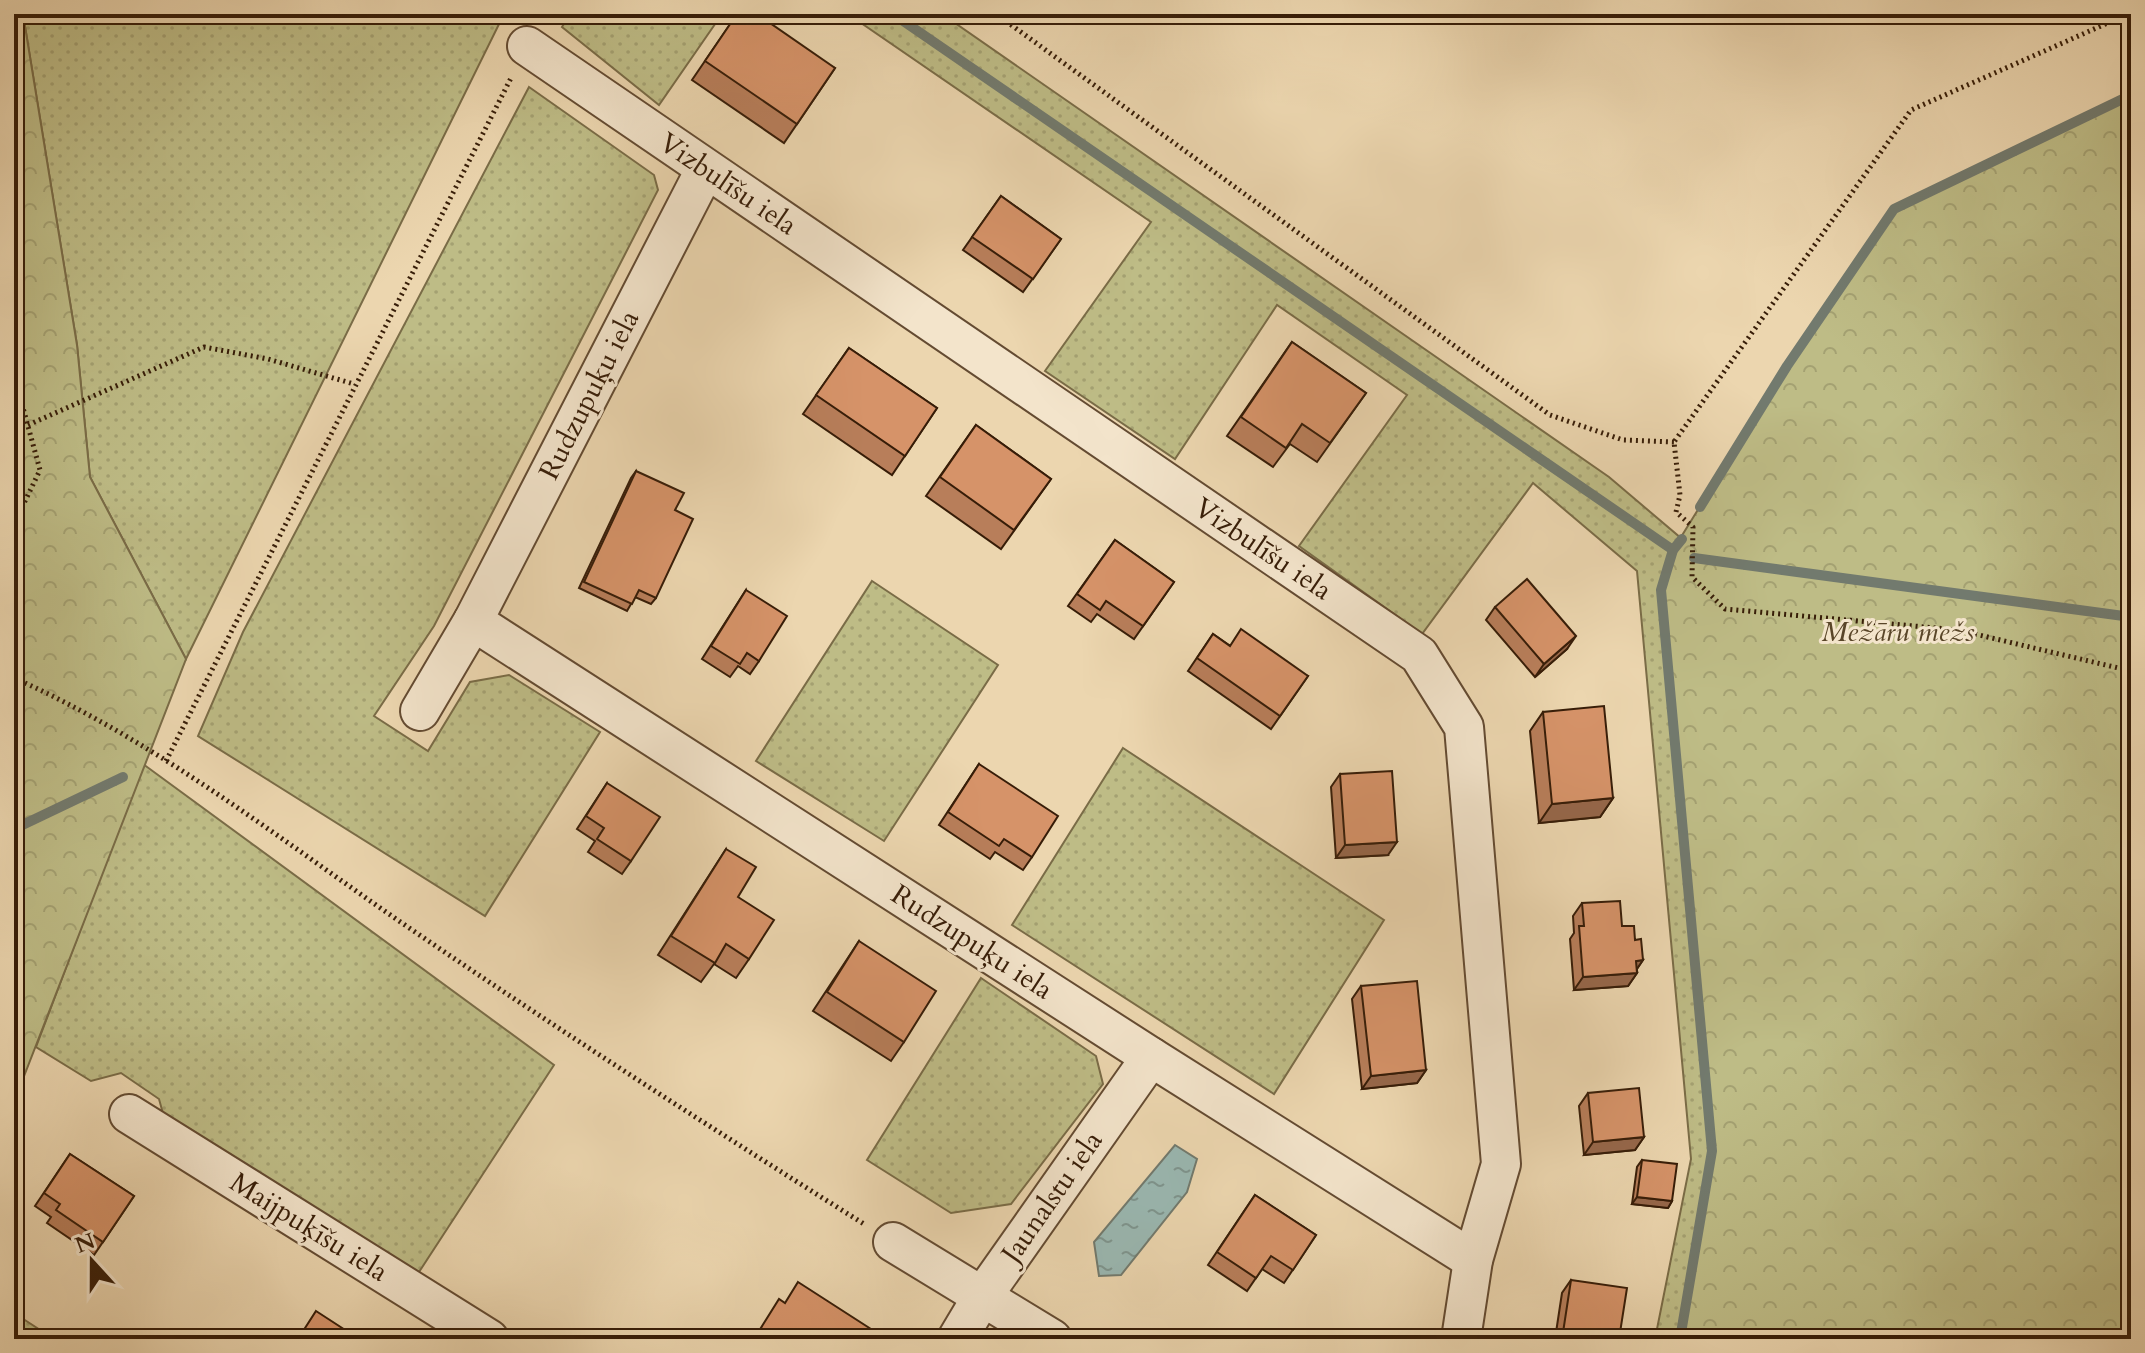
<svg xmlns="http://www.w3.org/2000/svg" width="2145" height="1353" viewBox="0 0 2145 1353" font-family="Cardo,serif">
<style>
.grass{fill:url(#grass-dots);stroke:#7a6c47;stroke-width:2}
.forest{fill:url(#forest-crowns);stroke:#7a6c47;stroke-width:2}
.water{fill:url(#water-ripples);stroke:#727a6e;stroke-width:2}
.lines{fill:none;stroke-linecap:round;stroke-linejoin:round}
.stream{stroke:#727a6e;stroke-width:10}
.minor-casing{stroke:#644b32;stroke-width:42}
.path{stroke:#371d08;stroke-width:5;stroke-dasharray:2 4;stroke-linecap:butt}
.minor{stroke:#f3e4cb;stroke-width:38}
.wall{fill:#b87e5a;stroke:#371d08;stroke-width:2}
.shaded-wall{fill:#96674a;stroke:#371d08;stroke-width:2}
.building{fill:#d69369;stroke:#371d08;stroke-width:2}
.labels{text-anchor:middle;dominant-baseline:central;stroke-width:6;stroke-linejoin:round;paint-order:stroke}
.street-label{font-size:28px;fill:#371d08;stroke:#f3e4cb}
.park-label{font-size:28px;font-style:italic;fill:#594528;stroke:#f3e4cb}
</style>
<defs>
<pattern id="grass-dots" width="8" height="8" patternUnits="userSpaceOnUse" patternTransform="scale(2)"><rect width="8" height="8" fill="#bebc86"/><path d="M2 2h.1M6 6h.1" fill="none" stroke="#a4a172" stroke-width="1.8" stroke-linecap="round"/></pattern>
<pattern id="forest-crowns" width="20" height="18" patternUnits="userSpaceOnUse" patternTransform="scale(2)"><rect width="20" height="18" fill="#bebc86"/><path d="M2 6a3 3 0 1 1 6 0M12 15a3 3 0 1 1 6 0" fill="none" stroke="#a4a172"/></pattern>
<pattern id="water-ripples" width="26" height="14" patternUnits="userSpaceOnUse" patternTransform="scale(2)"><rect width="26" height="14" fill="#9ab8b2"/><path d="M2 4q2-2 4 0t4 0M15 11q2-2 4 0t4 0" fill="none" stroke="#7e958f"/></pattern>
</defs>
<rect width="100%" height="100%" fill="#ecd6af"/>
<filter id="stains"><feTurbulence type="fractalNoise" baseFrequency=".0025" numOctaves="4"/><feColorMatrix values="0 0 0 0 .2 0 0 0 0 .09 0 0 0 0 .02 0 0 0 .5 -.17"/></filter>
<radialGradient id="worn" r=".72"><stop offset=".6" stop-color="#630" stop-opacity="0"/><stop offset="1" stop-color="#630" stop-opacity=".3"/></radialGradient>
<g class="grass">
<polygon points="23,14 504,14 186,659 90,477 77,345"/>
<polygon points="570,14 722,14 659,105 562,27"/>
<polygon points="848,14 942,14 1609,477 1682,539 1673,550 1661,590 1712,1151 1680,1339 1655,1339 1691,1159 1637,571 1533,483 1422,634 1299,546 1407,395 1277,305 1175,459 1045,371 1151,222"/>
<polygon points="529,87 654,175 658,190 434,626 374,716 428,751 470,682 509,675 600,732 485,916 198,736 243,632"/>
<polygon points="872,581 998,665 884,841 756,761"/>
<polygon points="1123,748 1384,920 1274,1094 1012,925"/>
<polygon points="143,764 554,1065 419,1272 164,1117 159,1099 121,1073 91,1081 36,1047"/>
<polygon points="981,978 1096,1056 1103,1084 1011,1204 951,1213 867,1160"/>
<polygon points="14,1313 54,1339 14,1339"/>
</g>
<g class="forest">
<polygon points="14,14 23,14 77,345 90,477 186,659 14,1102"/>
<polygon points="2131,95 2131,1339 1680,1339 1712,1151 1661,590 1673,550 1787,366 1894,209"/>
</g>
<polygon class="water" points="1175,1145 1197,1159 1187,1192 1121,1275 1099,1276 1094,1242"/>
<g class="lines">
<g class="stream">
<polyline points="893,14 1673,550"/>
<polyline points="1700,507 1787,366 1894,209 2131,95"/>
<polyline points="1694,558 2131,617"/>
<polyline points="14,829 123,777"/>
<polyline points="1680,1339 1712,1151 1661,590 1673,550 1682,539"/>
</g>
<g class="minor-casing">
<g id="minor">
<polyline points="527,46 1419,655 1464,727 1501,1164 1473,1260 1461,1339"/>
<polyline points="705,170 473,621 1151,1057 1473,1260"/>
<polyline points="420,711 473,621"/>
<polyline points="129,1114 489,1339"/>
<polyline points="893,1242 1052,1339"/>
<polyline points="957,1339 982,1297 1151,1057"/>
</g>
</g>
<g class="path">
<polyline points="996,14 1550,415 1623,440 1674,442"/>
<polyline points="2128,14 1911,110 1674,442 1680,495 1676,512 1693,527 1692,577 1725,609 1958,630 2131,671"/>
<polyline points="14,375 40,470 14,524"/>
<polyline points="28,425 204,347 268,359 354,384"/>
<path d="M14,678C154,740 277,837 402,923C554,1027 708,1126 864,1224"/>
<polyline points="166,761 512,76"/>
</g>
<use href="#minor" class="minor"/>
</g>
<g class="wall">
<polygon points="737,14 835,68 784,143 692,80"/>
<polygon points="1001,196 1061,239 1023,292 963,250"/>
<polygon points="1292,342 1366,393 1317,462 1290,444 1273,467 1227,436"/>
<polygon points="849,348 937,408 892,475 803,414"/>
<polygon points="976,425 1051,479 1001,549 926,496"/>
<polygon points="636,471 656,598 651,604 635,597 627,611 579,588 631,478"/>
<polygon points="1115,540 1174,582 1134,639 1097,614 1091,622 1068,606"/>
<polygon points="746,590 759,661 750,674 738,666 730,677 702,659"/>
<polygon points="1495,607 1567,649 1535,677 1486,620"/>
<polygon points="1213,634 1229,645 1308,676 1271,729 1188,671"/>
<polygon points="1543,712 1613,798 1600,817 1539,823 1530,731"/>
<polygon points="979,764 1032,857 1023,870 995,852 990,859 939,825"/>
<polygon points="1340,774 1388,855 1336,858 1331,787"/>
<polygon points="607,783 631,861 622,874 588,852 595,841 577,829"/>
<polygon points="726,849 738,897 749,959 736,978 714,964 701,982 658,955"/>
<polygon points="1582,903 1622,926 1635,940 1643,960 1637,969 1637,973 1628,986 1574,990 1570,939 1574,933 1573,916"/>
<polygon points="859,941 904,1042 891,1061 813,1011"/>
<polygon points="1361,986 1426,1070 1417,1083 1362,1089 1352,999"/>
<polygon points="1588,1093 1644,1137 1635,1150 1584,1155 1579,1106"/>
<polygon points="70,1154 134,1196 94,1255 47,1223 51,1217 35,1206"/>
<polygon points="1642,1160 1672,1201 1668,1208 1632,1204 1637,1167"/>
<polygon points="1255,1195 1316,1235 1284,1283 1262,1269 1247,1291 1208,1265"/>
<polygon points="1571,1280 1619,1339 1555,1339 1562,1293"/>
</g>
<g class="shaded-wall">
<polygon points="1576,636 1567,649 1535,677 1544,664"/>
<polygon points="1613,798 1600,817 1539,823 1552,804"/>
<polygon points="1397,842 1388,855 1336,858 1345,845"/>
<polygon points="1643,960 1634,973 1636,961"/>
<polygon points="1637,973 1628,986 1574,990 1583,977"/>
<polygon points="1426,1070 1417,1083 1362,1089 1371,1076"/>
<polygon points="1644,1137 1635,1150 1584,1155 1593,1142"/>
<polygon points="1637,1197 1672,1201 1668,1208 1632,1204"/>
</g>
<g class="building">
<polygon points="737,14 757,14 835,68 797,124 705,61"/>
<polygon points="1001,196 1061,239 1033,279 972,237"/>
<polygon points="1292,342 1366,393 1330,443 1302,424 1286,448 1241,417"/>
<polygon points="849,348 937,408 905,456 816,395"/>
<polygon points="976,425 1051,479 1014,530 940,477"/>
<polygon points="636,471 684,493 675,510 693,519 656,598 639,590 632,604 584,582"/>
<polygon points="1115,540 1174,582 1143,626 1106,601 1100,610 1077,594"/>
<polygon points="1527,579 1576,636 1544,664 1495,607"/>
<polygon points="746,590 787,616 759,661 747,653 740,664 711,646"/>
<polygon points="1241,629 1308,676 1280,716 1197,658 1213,634 1230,646"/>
<polygon points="1604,706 1613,798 1552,804 1543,712"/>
<polygon points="979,764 1058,816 1032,857 1004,839 999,846 948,812"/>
<polygon points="1392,771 1397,842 1345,845 1340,774"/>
<polygon points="607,783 660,817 631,861 597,839 604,828 586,816"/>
<polygon points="726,849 756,867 738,897 774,920 749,959 726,944 715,963 671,936"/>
<polygon points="1620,901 1622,926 1634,926 1635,940 1641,939 1643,960 1636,961 1637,973 1583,977 1579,926 1584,926 1582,903"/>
<polygon points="859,941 936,991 904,1042 827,992"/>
<polygon points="1417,981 1426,1070 1371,1076 1361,986"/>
<polygon points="1639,1088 1644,1137 1593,1142 1588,1093"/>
<polygon points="70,1154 134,1196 103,1242 56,1210 60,1204 44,1193"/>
<polygon points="1642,1160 1677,1164 1672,1201 1637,1197"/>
<polygon points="1255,1195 1316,1235 1293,1270 1271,1256 1256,1278 1217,1252"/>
<polygon points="1571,1280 1627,1288 1619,1339 1562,1339"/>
<polygon points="798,1282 874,1331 868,1339 754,1339 779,1299 785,1303"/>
<polygon points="316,1311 359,1339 298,1339"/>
<polygon points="1343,1333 1386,1339 1342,1339"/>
</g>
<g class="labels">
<g class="street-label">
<text transform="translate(728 184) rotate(34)">Vizbulīšu iela</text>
<text transform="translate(589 395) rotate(-63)">Rudzupuķu iela</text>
<text transform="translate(1263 549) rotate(34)">Vizbulīšu iela</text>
<text transform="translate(972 942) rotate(33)">Rudzupuķu iela</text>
<text transform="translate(1052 1197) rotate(-55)">Jaunalstu iela</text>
<text transform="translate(309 1227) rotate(32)">Maijpuķīšu iela</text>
</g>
<g class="park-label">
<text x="1898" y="632">Mežāru mežs</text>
</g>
</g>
<rect width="2145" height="1353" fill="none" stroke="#ecd6af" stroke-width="48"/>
<rect x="16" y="16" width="2113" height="1321" fill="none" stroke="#371d08" stroke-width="4"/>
<rect x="24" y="24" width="2097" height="1305" fill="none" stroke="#371d08" stroke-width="2"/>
<g transform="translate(92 1261) rotate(339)" stroke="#f3e4cb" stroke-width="6" paint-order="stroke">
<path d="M0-6L14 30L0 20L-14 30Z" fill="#371d08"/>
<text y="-12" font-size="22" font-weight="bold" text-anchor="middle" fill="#371d08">N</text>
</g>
<rect width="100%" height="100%" filter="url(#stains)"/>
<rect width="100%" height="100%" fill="url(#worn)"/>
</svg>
